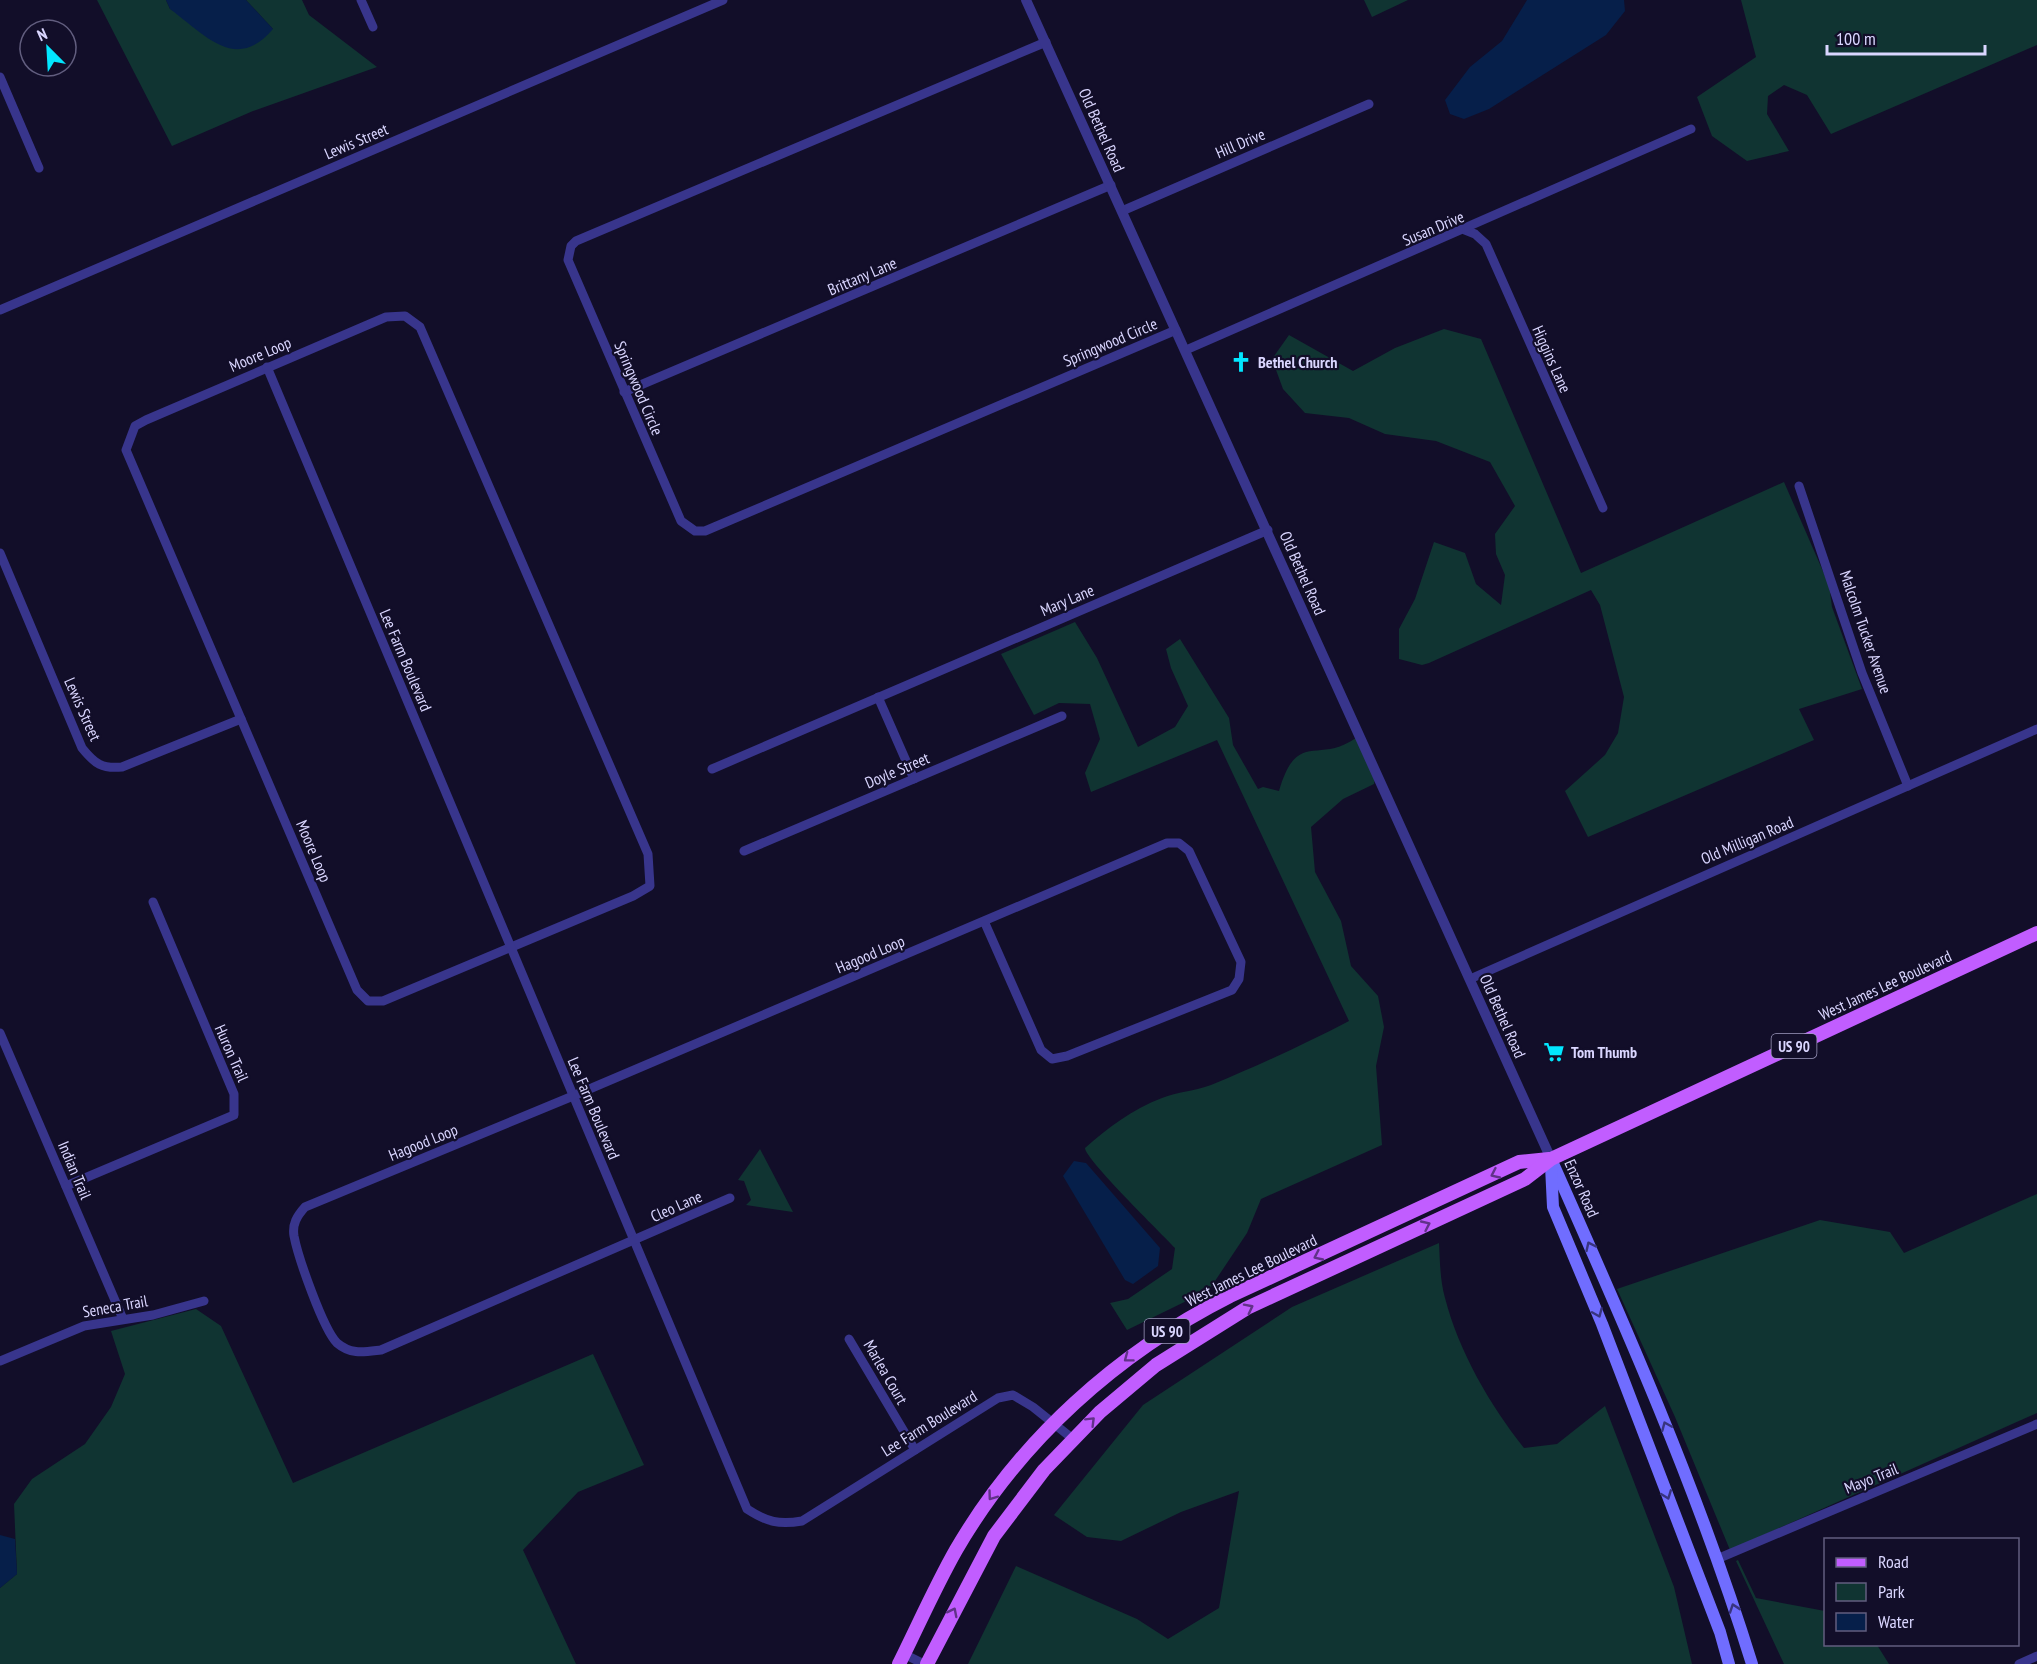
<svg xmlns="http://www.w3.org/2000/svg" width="2037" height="1664" viewBox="0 0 2037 1664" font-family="'PT Sans Narrow',sans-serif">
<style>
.green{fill:#103432}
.water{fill:#061f4a}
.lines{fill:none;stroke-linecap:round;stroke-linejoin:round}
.minor{stroke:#38358c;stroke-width:9}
.tertiary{stroke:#38358c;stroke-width:10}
.secondary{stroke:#706dff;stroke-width:12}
.primary{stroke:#c15dff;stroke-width:14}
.oneway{stroke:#613289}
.oneway2{stroke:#38347f}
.labels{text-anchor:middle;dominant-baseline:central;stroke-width:4.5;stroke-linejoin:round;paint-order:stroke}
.shield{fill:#120e29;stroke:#9e9abf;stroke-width:1.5}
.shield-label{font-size:15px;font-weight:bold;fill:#dad6ff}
.street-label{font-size:16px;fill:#dad6ff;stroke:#120e29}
.poi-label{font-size:16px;font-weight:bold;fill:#dad6ff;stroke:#120e29;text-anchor:start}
</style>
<rect width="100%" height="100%" fill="#120e29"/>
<g class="green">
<polygon points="97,0 166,0 170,9 273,29 246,0 302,0 309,15 377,67 253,111 172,146"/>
<polygon points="1364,0 1408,0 1372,17"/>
<polygon points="1741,0 2037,0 2037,45 1831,134 1807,95 1784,85 1768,96 1767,114 1789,151 1747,161 1712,136 1697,97 1756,57"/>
<polygon points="1444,329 1481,339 1581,573 1784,482 1829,585 1832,607 1862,689 1799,709 1814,740 1588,837 1565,791 1605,755 1618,733 1624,697 1600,605 1591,590 1429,663 1422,665 1399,659 1399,629 1415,599 1434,542 1465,553 1476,584 1501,605 1505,575 1496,554 1495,534 1515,506 1490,462 1436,441 1385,434 1349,418 1305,413 1283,389 1272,359 1289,335 1353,371 1395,348"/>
<path d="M1075,622L1097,658L1138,747L1175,727L1188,706L1171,668L1166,649L1180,639L1229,718L1233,745L1258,789L1263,787L1279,791C1297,729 1317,765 1356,738L1375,779L1374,784L1343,799L1311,827L1315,872L1341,921L1351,966L1378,996L1384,1027L1376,1066L1382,1145L1261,1199L1247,1233L1209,1290L1127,1330L1110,1303L1128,1299L1172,1269L1175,1248C1161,1233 1085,1159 1085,1148C1108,1128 1132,1109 1162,1098C1177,1092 1195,1091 1211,1085C1257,1066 1305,1044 1349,1021L1217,740L1091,792L1085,773L1100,739L1090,704L1059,703L1034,715L1001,654Z"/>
<polygon points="760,1149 793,1212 746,1205 751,1200 744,1181 738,1180"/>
<polygon points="2037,1194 2037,1413 1730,1550 1675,1417 1617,1289 1820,1220 1890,1232 1904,1253"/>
<path d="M1439,1243C1440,1262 1440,1280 1445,1298C1459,1352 1490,1405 1524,1448L1557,1444L1605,1406L1674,1587L1692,1664H968L1016,1566L1137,1619L1168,1639L1219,1608L1239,1491L1181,1512L1121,1541L1087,1537L1054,1515L1143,1405L1292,1307Z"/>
<polygon points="196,1309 221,1326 293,1483 593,1354 644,1465 578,1492 523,1550 576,1664 0,1664 0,1588 17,1574 14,1504 32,1479 85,1444 111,1407 125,1374 111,1331"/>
<polygon points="1738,1560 1756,1598 1825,1611 1826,1644 1877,1645 1889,1664 1784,1664 1736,1561"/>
</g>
<g class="water">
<path d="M166,0H246L273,29C236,73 205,35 170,9Z"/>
<polygon points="1527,0 1624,0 1625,11 1606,35 1489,109 1464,119 1450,114 1445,100 1470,67 1502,41"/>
<polygon points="1074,1161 1086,1163 1160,1248 1158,1266 1133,1284 1125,1280 1063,1176"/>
<polygon points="0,1535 15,1539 17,1574 0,1588"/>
</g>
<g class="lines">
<g class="minor">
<polyline points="361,0 373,27"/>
<polyline points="1046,42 576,241 571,246 568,260 681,521 695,531 705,531 1176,330"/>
<polyline points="0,77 39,168"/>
<polyline points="1122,211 1369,104"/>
<polyline points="1465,230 1475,234 1486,244 1603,508"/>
<polyline points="0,310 723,0"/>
<polygon points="405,316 420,327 648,854 650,886 633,896 383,1001 368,1001 357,990 126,450 135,426 146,420 386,317"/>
<polyline points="1186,350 1691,129"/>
<path d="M267,367L747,1509C767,1522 779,1525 802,1521L998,1398L1013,1395L1033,1407L1073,1439"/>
<polyline points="624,392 1111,185"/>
<polyline points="1799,486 1862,673 1908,786"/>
<path d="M0,553L82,748C95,764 102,769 122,767L241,719"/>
<polyline points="878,697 914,779"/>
<polyline points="712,769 1268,530"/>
<polyline points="744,851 1062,716"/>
<polyline points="1470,979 2037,729"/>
<polyline points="0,1033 123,1319"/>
<polyline points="66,1186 234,1115 234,1094 153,902"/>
<path d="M730,1198L381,1350C364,1352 351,1355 337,1343C323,1329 298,1257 294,1236C292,1224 297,1216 305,1207L573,1096L1167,843H1179L1189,851L1241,962L1239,979L1232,990L1067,1056L1052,1059L1041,1050L984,921"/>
<polyline points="849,1339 915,1450"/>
<polyline points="0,1361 84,1326 153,1315 204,1301"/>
<polyline points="1717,1559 2037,1424"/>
<polyline points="904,1654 924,1664"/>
<polyline points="2019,1664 2037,1656"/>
</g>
<polyline class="tertiary" points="1026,0 1551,1159"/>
<g class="secondary">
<path d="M1551,1159C1625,1325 1698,1490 1752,1664"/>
<polyline points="1551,1166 1553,1207 1602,1324 1720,1632 1729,1664"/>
</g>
<g class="primary">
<path d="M899,1664C918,1626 935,1587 956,1550C1020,1440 1117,1353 1230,1296L1519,1162L1549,1159"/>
<polyline points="927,1664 994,1536 1044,1470 1100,1412 1156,1365 1247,1308 1525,1179 1551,1159 2037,933"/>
</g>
</g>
<defs><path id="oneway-chevron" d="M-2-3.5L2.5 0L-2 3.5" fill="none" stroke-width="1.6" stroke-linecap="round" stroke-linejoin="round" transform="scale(1.5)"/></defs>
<g class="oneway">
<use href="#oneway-chevron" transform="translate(1495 1174) rotate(155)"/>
<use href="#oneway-chevron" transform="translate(1426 1225) rotate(-25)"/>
<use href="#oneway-chevron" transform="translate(1318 1256) rotate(155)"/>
<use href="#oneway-chevron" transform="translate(1249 1308) rotate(-27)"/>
<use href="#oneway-chevron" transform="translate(1128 1358) rotate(143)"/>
<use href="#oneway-chevron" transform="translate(1091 1421) rotate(-45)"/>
<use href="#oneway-chevron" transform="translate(992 1496) rotate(126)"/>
<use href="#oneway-chevron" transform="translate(953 1612) rotate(-63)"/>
</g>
<g class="oneway2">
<use href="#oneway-chevron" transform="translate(1590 1246) rotate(-115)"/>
<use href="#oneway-chevron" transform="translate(1598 1313) rotate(67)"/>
<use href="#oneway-chevron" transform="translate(1666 1426) rotate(-113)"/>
<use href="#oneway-chevron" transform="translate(1667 1495) rotate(69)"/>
<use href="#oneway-chevron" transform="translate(1734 1608) rotate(-109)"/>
</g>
<defs>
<g id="church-bare" transform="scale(1.62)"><path d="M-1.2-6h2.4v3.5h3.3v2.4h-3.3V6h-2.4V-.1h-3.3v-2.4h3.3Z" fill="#02e7ff" stroke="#120e29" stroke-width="2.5" paint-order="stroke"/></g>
<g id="supermarket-bare" transform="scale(1.62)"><path d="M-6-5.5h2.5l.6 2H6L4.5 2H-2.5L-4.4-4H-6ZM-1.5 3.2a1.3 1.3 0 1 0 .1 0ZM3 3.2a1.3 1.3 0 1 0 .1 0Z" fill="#02e7ff" stroke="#120e29" stroke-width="2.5" paint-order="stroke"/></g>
</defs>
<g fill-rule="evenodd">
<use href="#church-bare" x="1241" y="362"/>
<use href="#supermarket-bare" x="1554" y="1052"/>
</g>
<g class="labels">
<g class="shield">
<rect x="1771.5" y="1034" width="45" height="24" rx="4.5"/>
<rect x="1144.5" y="1319" width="45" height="24" rx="4.5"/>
</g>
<g class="shield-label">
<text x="1794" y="1046">US 90</text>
<text x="1167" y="1331">US 90</text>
</g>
<g class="street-label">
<text transform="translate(1102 130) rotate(66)">Old Bethel Road</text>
<text transform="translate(356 141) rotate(-23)">Lewis Street</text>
<text transform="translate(1240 143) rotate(-23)">Hill Drive</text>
<text transform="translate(1433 228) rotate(-23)">Susan Drive</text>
<text transform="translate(862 276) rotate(-23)">Brittany Lane</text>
<text transform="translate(1110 342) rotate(-23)">Springwood Circle</text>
<text transform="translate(260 354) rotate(-23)">Moore Loop</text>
<text transform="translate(1552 359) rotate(66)">Higgins Lane</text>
<text transform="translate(639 388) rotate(67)">Springwood Circle</text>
<text transform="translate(1303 573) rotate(66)">Old Bethel Road</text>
<text transform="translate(1067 600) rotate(-23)">Mary Lane</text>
<text transform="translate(1866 632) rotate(71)">Malcolm Tucker Avenue</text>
<text transform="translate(406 660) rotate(67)">Lee Farm Boulevard</text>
<text transform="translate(83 709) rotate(66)">Lewis Street</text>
<text transform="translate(897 770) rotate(-23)">Doyle Street</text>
<text transform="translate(1747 840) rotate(-23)">Old Milligan Road</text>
<text transform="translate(314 851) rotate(67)">Moore Loop</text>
<text transform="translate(870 954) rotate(-23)">Hagood Loop</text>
<text transform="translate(1885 985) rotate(-25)">West James Lee Boulevard</text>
<text transform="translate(1503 1016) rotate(66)">Old Bethel Road</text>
<text transform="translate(232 1053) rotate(66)">Huron Trail</text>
<text transform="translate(594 1108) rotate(67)">Lee Farm Boulevard</text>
<text transform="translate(423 1142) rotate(-22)">Hagood Loop</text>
<text transform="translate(75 1170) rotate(67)">Indian Trail</text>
<text transform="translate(1582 1188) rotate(66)">Enzor Road</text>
<text transform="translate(676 1206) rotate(-24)">Cleo Lane</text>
<text transform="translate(1251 1270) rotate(-26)">West James Lee Boulevard</text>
<text transform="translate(115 1306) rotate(-10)">Seneca Trail</text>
<text transform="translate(886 1372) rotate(60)">Marlea Court</text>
<text transform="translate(929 1423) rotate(-32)">Lee Farm Boulevard</text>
<text transform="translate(1871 1478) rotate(-22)">Mayo Trail</text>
</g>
<g class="poi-label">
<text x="1258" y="362">Bethel Church</text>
<text x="1571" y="1052">Tom Thumb</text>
</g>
</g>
<rect x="1824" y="1538" width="195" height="108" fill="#120e29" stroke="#625e7f" stroke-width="1.5"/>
<rect x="1836" y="1558" width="30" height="9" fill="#c15dff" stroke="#625e7f" stroke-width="1.5"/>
<text x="1878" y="1568" font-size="18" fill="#dad6ff">Road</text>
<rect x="1836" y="1583" width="30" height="18" fill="#103432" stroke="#625e7f" stroke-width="1.5"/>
<text x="1878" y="1598" font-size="18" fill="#dad6ff">Park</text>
<rect x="1836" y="1613" width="30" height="18" fill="#061f4a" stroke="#625e7f" stroke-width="1.5"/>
<text x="1878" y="1628" font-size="18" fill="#dad6ff">Water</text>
<g transform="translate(48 48) rotate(336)"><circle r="28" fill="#120e29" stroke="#625e7f" stroke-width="1.5"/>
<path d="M0-4.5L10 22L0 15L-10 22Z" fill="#02e7ff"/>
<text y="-9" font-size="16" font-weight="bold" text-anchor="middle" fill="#dad6ff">N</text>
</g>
<path d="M1827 45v9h158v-9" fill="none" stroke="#dad6ff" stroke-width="3"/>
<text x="1836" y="45" font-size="18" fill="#dad6ff" stroke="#120e29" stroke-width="4.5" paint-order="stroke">100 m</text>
</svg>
